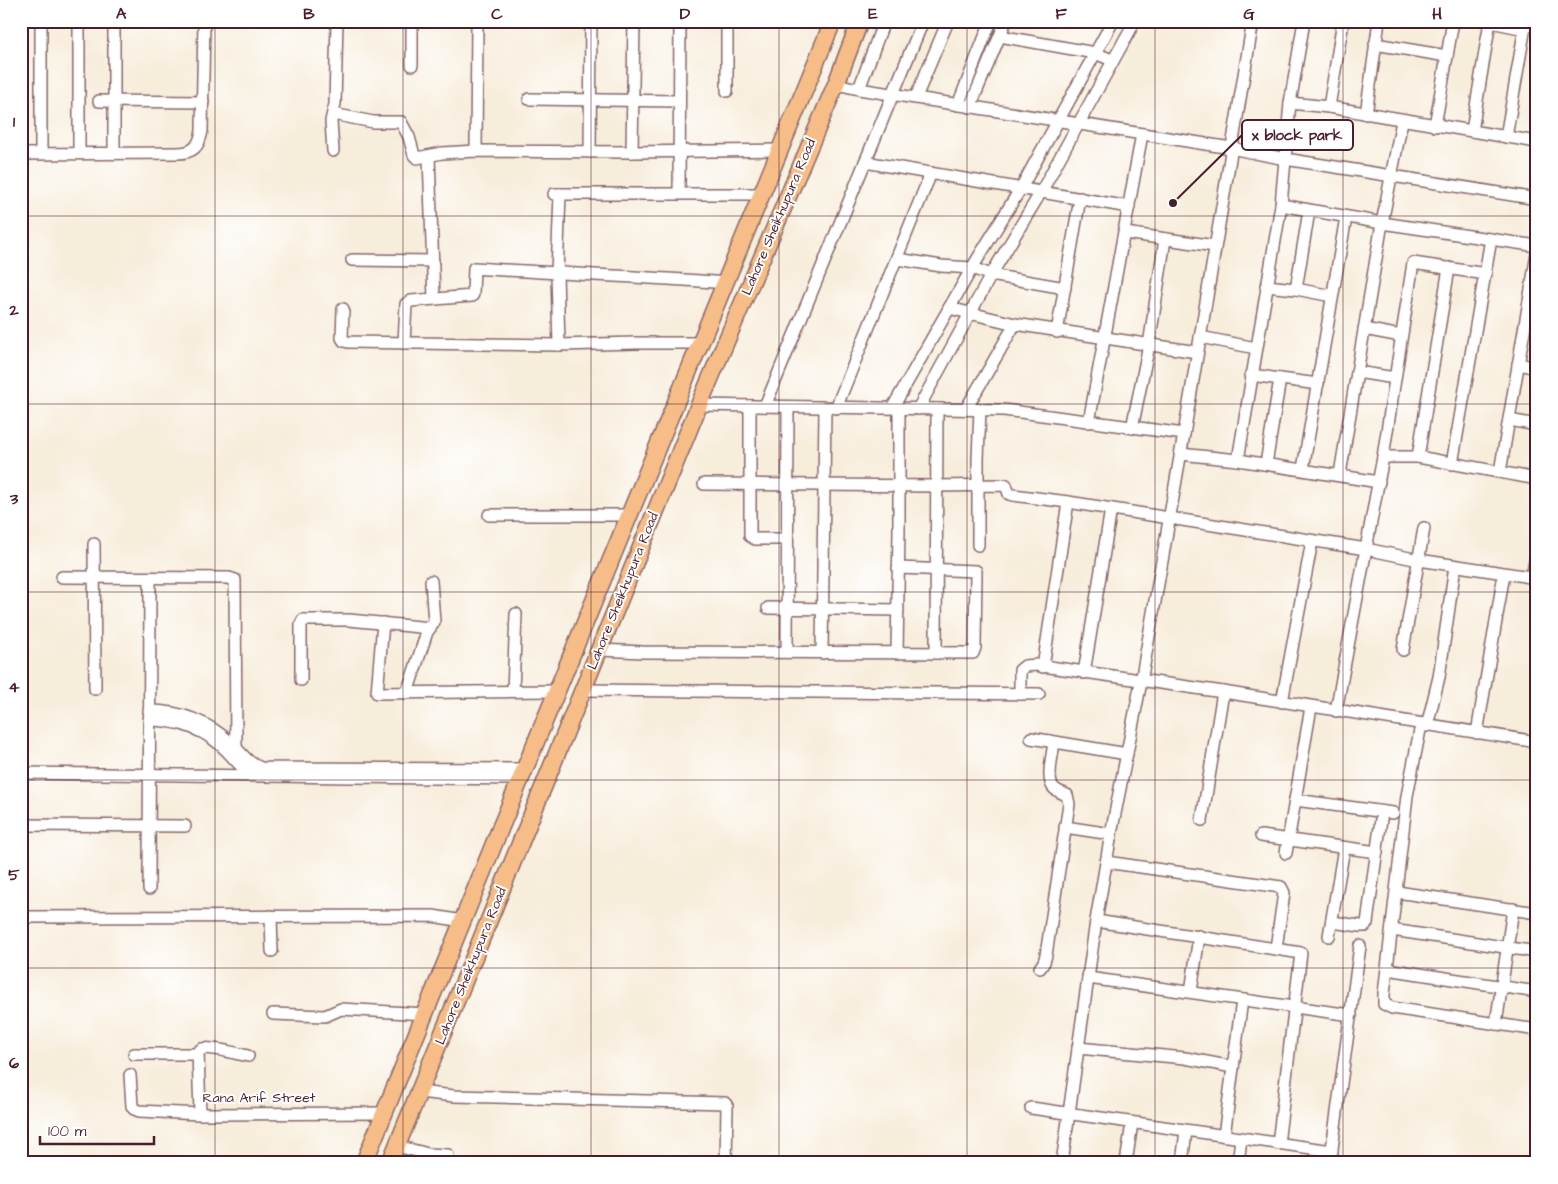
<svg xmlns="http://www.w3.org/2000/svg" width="1558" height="1184" viewBox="0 0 1558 1184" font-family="'Architects Daughter',sans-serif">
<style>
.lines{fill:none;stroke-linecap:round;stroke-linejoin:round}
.minor-casing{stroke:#876769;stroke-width:14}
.highway-casing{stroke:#876769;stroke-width:19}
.minor{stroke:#fff;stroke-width:11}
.highway{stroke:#f7bd88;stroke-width:16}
.grid{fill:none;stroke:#4a1f2b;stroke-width:1;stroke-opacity:0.55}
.labels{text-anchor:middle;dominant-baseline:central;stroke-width:4;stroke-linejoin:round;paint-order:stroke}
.street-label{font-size:14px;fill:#4a1f2b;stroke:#fff}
.leader{fill:none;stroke:#4a1f2b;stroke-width:2}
.callout-dot{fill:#4a1f2b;stroke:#fff;stroke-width:2}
.callout{fill:#fff;stroke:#4a1f2b;stroke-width:2}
.callout-label{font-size:15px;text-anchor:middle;font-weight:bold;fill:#4a1f2b}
.neatline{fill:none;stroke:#4a1f2b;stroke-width:2}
.grid-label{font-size:16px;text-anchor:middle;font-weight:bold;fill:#4a1f2b}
</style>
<rect width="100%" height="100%" fill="#fff"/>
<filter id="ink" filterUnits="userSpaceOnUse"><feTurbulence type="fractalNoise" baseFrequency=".02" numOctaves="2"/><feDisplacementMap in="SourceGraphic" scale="10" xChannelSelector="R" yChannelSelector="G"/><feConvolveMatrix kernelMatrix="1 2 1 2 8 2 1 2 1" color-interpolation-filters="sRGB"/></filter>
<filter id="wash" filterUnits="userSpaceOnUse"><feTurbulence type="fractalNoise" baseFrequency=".0096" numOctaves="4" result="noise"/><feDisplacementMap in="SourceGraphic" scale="20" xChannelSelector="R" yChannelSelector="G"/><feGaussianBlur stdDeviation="1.12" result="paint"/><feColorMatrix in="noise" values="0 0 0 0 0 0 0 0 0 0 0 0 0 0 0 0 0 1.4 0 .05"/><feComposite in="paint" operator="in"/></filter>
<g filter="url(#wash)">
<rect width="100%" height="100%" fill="#f7eddb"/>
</g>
<g filter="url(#ink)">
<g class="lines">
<g class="minor-casing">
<g id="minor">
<polyline points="41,21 41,153"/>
<polyline points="1486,21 1525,29"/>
<polyline points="1000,36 1095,53 1112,60"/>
<polyline points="1375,44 1447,56"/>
<polyline points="412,65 412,21"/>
<polyline points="836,84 859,89 1231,148 1285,159 1537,199"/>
<polyline points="859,89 884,21"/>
<polyline points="727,91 727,21"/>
<polyline points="916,97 948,21"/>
<polyline points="529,99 679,101"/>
<polyline points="99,101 203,102"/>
<polyline points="1290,103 1329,107 1537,142"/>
<polyline points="958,105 991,21"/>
<polyline points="970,107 1006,21"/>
<polyline points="1329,107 1343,21"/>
<polyline points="333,114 373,122 401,122 409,137 414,155 417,158 442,153 476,151 632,152 781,150"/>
<polyline points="1366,114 1379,21"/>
<polyline points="1435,126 1453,21"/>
<polyline points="1472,131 1490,21"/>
<polyline points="1506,137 1526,21"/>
<polyline points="333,151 331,121 335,104 337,21"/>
<polyline points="476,151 477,21"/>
<polyline points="590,152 591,21"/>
<polyline points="632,152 634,21"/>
<polyline points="79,153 79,21"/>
<polyline points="114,153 114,21"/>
<path d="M21,154L177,153C193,153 199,147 202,131L204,21"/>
<polyline points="429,156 434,299"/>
<polyline points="865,162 1129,207"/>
<polyline points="679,193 680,21"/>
<polyline points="554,194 763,194"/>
<polyline points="1281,205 1382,223 1537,246"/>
<polyline points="1125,233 1215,246"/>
<polyline points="898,259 941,266 972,268 991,275 1065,288"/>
<polyline points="352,260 433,261"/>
<polyline points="1266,286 1296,289 1332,296"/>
<polyline points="1296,289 1309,211"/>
<polyline points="949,308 1015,324 1197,352"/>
<polyline points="343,309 342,338 344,341 348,342 559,345 636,343 701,343"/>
<polyline points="1364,329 1401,336"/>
<polyline points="1057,332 1080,198"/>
<polyline points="1200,337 1256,348"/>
<path d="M404,343L406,304L411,301L472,296L473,294L474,268C558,274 642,276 726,283"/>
<polyline points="559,345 557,274 560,194"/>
<polyline points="1518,364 1537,368"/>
<polyline points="1357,372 1395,378"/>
<polyline points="1251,375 1318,384"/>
<polyline points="699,405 1004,410 1184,434"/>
<polyline points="750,406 750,536 755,539 787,539"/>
<polyline points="765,406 923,21"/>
<polyline points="893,407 972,268 1021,188 1113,21"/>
<polyline points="836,408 931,173"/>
<polyline points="918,409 991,275 1041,192 1135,21"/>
<polyline points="966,409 1015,324"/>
<polyline points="1509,420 1537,425"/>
<polyline points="1089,422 1142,134"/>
<polyline points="1132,428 1149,345 1165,239"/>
<polyline points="1180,454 1238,460 1281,205 1290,103 1304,21"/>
<polyline points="1383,457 1418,457 1537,479"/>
<polyline points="1418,457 1449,268"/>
<polyline points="1238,460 1379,482"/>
<polyline points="1266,464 1280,379"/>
<polyline points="1452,464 1491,239"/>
<polyline points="1303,469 1346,217"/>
<polyline points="1500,472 1537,254"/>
<polyline points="1340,474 1382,223 1402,121"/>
<polyline points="704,484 937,486 1003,485 1006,485 1009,494 1013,495 1068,502 1366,549 1419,560 1537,578"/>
<polyline points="489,515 630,515"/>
<polyline points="94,544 95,689"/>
<polyline points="978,545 978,459 980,409"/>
<polyline points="62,577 229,578 235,580 236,748"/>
<polyline points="1532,577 1537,551"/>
<polyline points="768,608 898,610"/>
<polyline points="383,623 377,693 556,691"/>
<polyline points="600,650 643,652 973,653 975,648 976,571 898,568"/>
<polyline points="1403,650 1424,528"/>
<polyline points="787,652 788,407"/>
<polyline points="822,653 825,408"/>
<polyline points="897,653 899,530 899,408"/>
<polyline points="936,653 937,409"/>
<polyline points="1043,667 1068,502"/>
<polyline points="1084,673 1111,509"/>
<polyline points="301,680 301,624 303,620 349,620 430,628"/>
<polyline points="583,690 1039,694"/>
<polyline points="513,691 516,614"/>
<polyline points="407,693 427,632 434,622 431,581"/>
<polyline points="1020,694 1020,670 1025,666 1036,665 1223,692 1537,742"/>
<polyline points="1282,702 1312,541"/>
<path d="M149,711C180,711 208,722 231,743C241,752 248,764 261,768L524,769"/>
<polyline points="1336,711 1383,457 1413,263 1486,274"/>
<path d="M149,720C179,720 206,729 228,752C236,760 242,770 254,775"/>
<polyline points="1421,725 1407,796 1384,994 1384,1004 1392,1008 1537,1030"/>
<polyline points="1427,726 1439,677 1455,566"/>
<polyline points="1477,733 1504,574"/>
<polyline points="1031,738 1127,754"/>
<polyline points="21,773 520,779"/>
<polyline points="1295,800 1393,813"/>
<polyline points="1202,820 1223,692"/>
<polyline points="21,825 185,826"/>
<polyline points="1065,827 1111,834"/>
<polyline points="1261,836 1377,852"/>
<polyline points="1286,853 1311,707"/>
<polyline points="1106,862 1281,887 1284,893 1276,948"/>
<polyline points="149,889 150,578"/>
<polyline points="1397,892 1537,913"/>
<polyline points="271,916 272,951"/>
<polyline points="21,917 433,916 462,921"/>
<polyline points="1096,921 1301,953 1278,1144"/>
<polyline points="1332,922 1360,926 1365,926 1367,923 1382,812"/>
<polyline points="1392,930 1537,952"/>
<polyline points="1329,936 1344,848"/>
<path d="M1040,968L1044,962L1046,955L1069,804L1067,795C1062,793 1056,791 1053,787C1046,778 1053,753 1054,742"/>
<polyline points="1387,969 1537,992"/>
<polyline points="1088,978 1351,1015"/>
<polyline points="1191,992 1199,936"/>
<polyline points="273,1014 325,1016 341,1009 425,1014"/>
<polyline points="1496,1024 1513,909"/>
<polyline points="1078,1048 1185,1058 1233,1067"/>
<polyline points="198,1052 200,1114"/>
<path d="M134,1054H196C198,1052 199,1050 202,1049C209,1046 239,1054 248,1056"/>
<polyline points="130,1075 132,1106 134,1109 139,1111 200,1114 384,1113"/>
<polyline points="419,1092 454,1096 725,1103 727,1106 726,1163"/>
<polyline points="1031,1108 1332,1151"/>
<polyline points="1224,1136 1242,1000"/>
<polyline points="397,1146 428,1154 448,1155 449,1163"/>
<polyline points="1062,1163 1096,921 1111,834 1141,682 1184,434 1253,21"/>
<polyline points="1126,1163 1132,1123"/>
<polyline points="1182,1163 1186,1131"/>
<polyline points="1238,1163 1241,1139"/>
<polyline points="1330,1163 1360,946"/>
</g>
</g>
<g class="highway-casing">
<g id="highway">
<path d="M364,1163C517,781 679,403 833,21"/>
<polyline points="390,1163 699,405 836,84 860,21"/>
</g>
</g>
<use href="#minor" class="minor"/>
<use href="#highway" class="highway"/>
</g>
</g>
<path class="grid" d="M215,21V1163M403,21V1163M591,21V1163M779,21V1163M967,21V1163M1155,21V1163M1343,21V1163M21,216H1537M21,404H1537M21,592H1537M21,780H1537M21,968H1537"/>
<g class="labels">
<g class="street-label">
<text transform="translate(779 217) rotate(-67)">Lahore Sheikhupura Road</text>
<text transform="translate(623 591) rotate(-68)">Lahore Sheikhupura Road</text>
<text transform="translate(471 966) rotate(-68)">Lahore Sheikhupura Road</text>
<text x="259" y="1098">Rana Arif Street</text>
</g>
</g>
<path class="leader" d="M1173 203L1242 135"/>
<circle class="callout-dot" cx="1173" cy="203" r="5"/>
<rect class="callout" x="1242" y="120" width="111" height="30" rx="5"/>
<g class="callout-label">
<text x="1297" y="140">x block park</text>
</g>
<rect width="1558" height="1184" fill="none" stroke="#fff" stroke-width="55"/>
<path d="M40 1136v8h114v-8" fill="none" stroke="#4a1f2b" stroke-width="2.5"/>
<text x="48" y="1136" font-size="15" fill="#4a1f2b" stroke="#ffffff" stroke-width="4" paint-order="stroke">100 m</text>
<rect x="28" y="28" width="1502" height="1128" class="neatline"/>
<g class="grid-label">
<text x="121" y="19">A</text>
<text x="309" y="19">B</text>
<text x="497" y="19">C</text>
<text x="685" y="19">D</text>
<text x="873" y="19">E</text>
<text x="1061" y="19">F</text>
<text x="1249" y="19">G</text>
<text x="1437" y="19">H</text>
<text x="14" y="127">1</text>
<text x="14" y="315">2</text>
<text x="14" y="504">3</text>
<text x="14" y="692">4</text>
<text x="14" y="880">5</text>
<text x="14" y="1068">6</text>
</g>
</svg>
